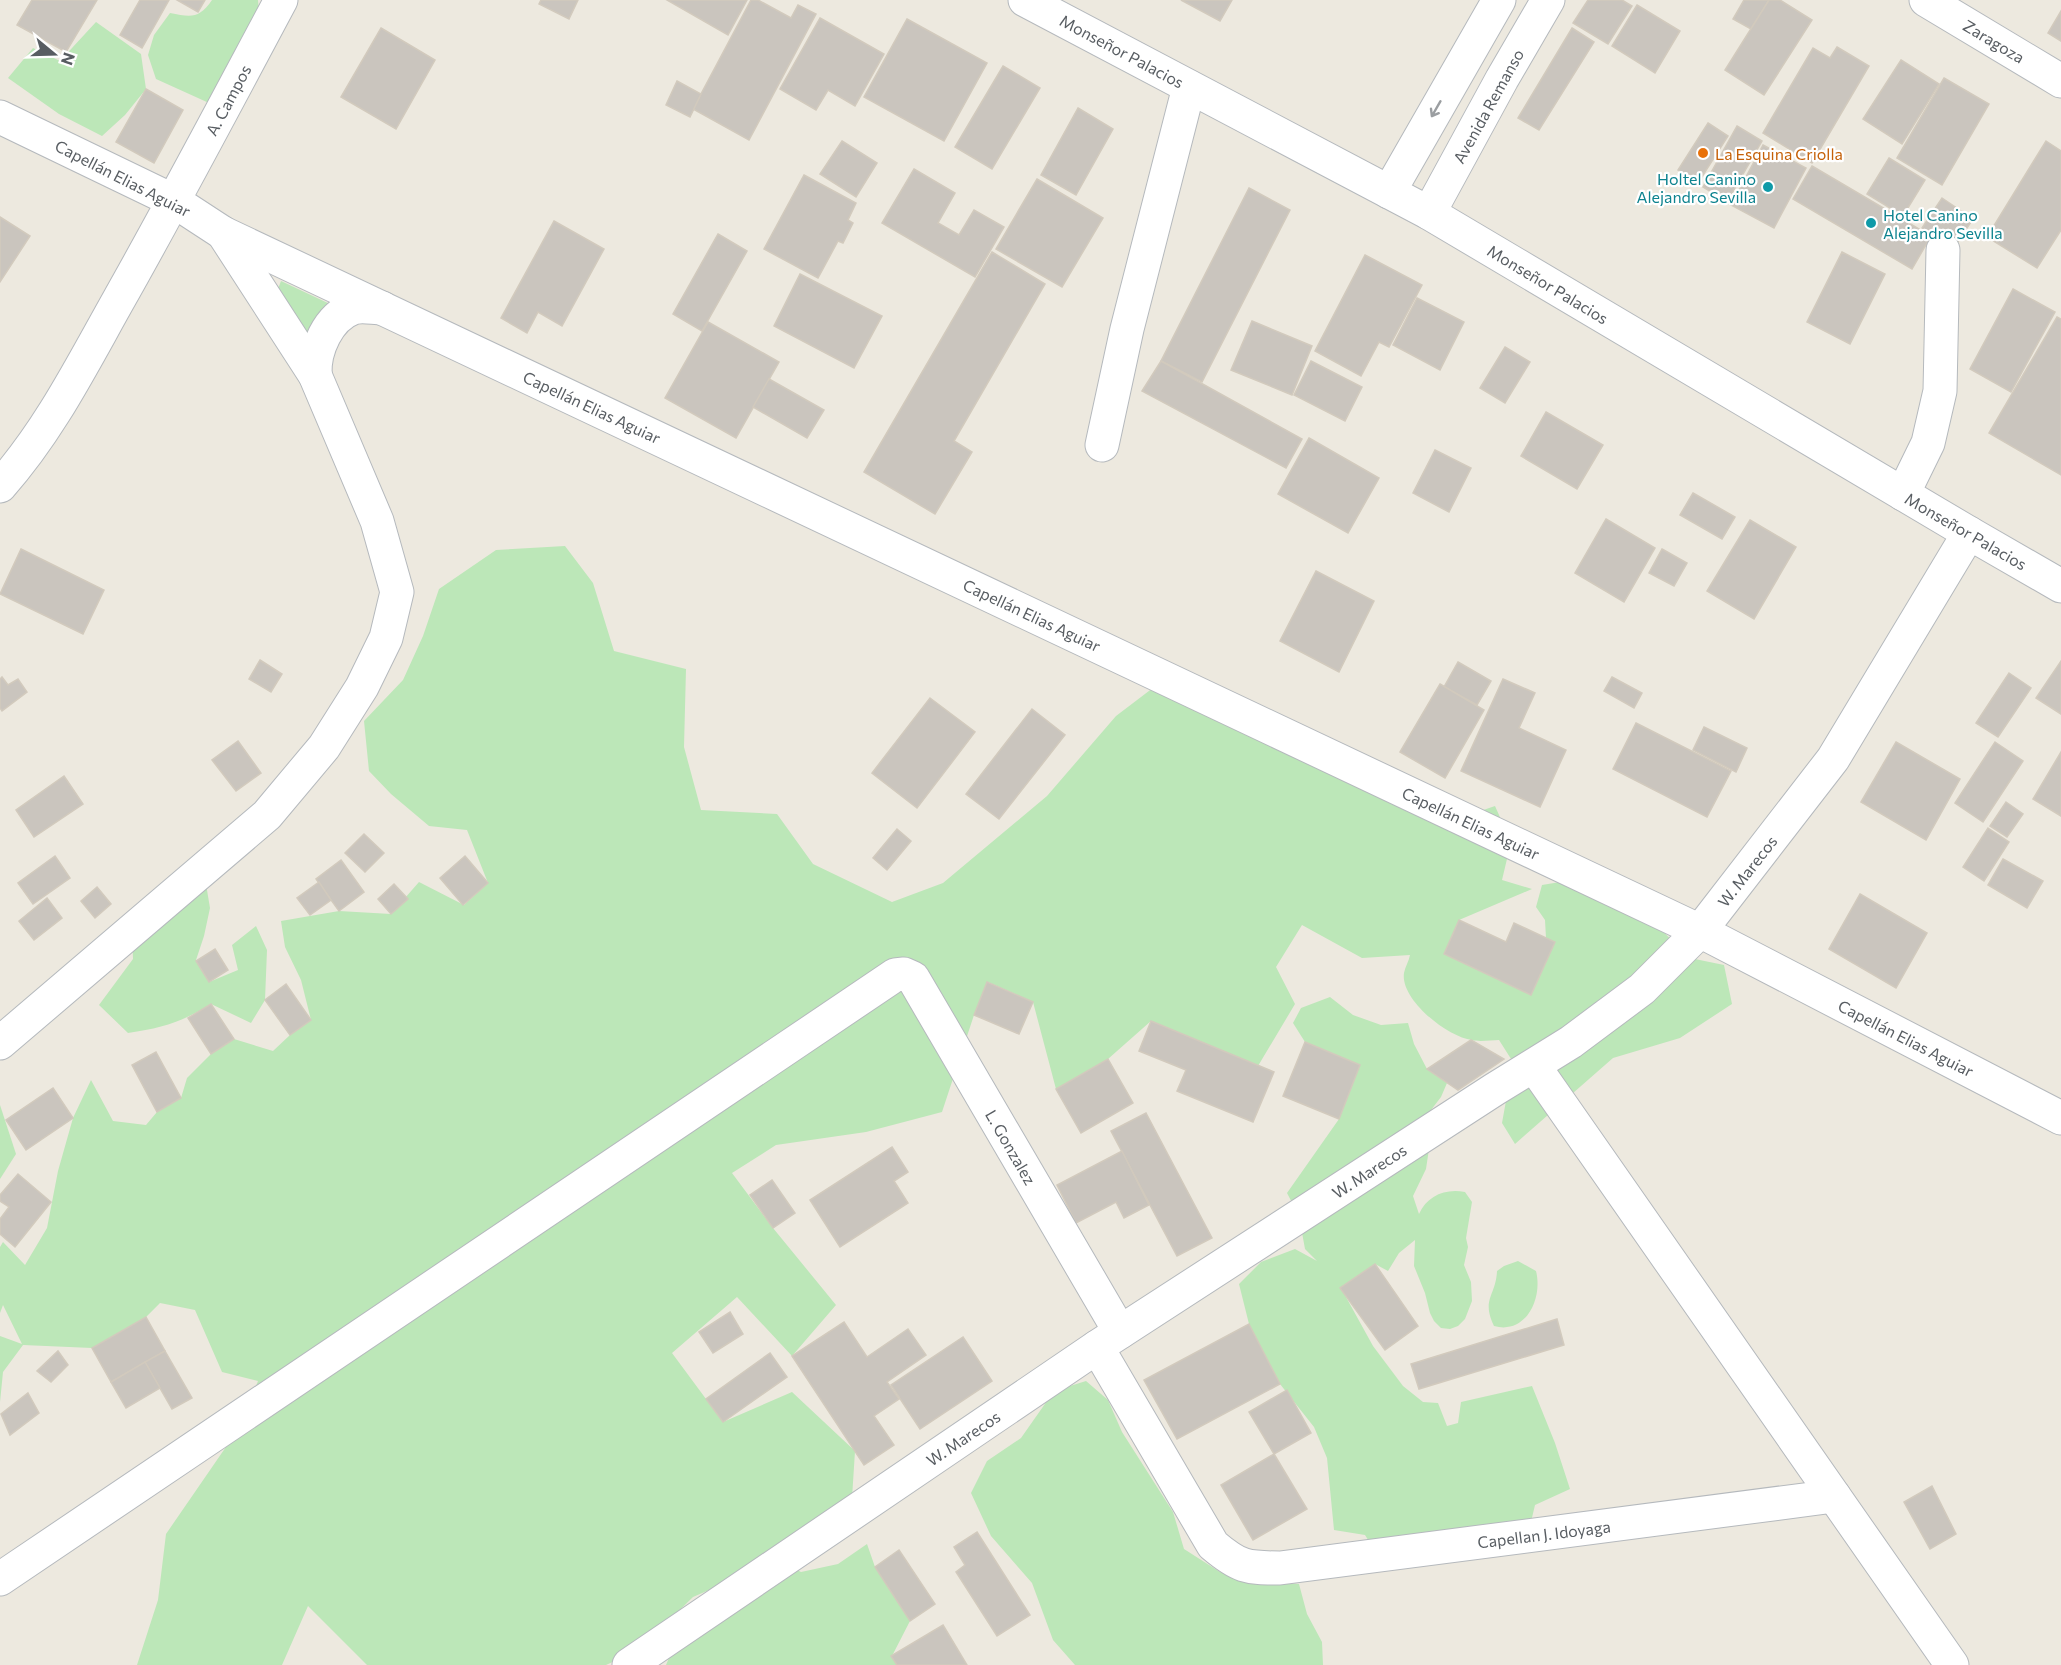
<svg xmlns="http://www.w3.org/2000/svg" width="2061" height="1665" viewBox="0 0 2061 1665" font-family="Commissioner,sans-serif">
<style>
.green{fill:#bce7b8}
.building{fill:#cac5be;stroke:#d2cabd;stroke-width:1.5}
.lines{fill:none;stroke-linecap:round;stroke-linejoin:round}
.minor-casing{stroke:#b5b9bd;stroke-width:35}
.minor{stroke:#fff;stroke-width:33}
.oneway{stroke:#9b9ea1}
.food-dot{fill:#e8710a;stroke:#fff;stroke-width:2}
.culture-dot{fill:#0f9aa8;stroke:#fff;stroke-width:2}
.labels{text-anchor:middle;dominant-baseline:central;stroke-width:4.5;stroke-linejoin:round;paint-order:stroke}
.street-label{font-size:16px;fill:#585d62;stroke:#fff}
.food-label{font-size:16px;fill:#c56008;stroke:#fff;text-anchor:start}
.culture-label{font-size:16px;fill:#0d838f;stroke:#fff;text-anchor:end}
</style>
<rect width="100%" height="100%" fill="#ede9df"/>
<g class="green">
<path d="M212,0H258L259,13L209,103L156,79L148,55L154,35L170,13C191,17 199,19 212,0Z"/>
<polygon points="96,22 141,54 146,89 125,115 102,136 59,114 8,78 33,48 60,61"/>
<polygon points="281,281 332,305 311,343 278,289"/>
<path d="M565,546L593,583L614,651L686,669L684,747L701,810L777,814L813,864L892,902L943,883L1047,796L1116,716L1166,678L1460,818L1495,806L1511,842L1502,880L1532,889L1459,920L1444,954L1486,965L1508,984L1531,994L1546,938L1545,920L1536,907L1542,885L1572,880L1639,908L1690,958L1724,965L1732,1004L1680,1038L1613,1058L1515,1144L1502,1123L1513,1062L1499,1040C1491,1040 1480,1042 1472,1040C1447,1037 1400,999 1404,973C1405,967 1409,961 1410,955L1362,958L1302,925L1276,967L1295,1004L1258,1066L1151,1021L1108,1059L1056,1089L1033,1002L988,982L974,1015L942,1112L866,1132L776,1145L732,1173L773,1228L836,1305L792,1356L737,1297L672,1353L723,1422L792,1392L855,1451L851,1514L778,1560L801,1572L838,1564L867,1544L875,1567L910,1621L892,1656L897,1665H666L671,1653L746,1574L693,1597L639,1650L606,1665H367L308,1606L282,1665H137L158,1600L166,1534L239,1428L258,1381L222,1372L195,1310L160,1303L146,1317L92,1348L23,1345L3,1372L0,1402V1336L22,1344L3,1305L0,1313V1247L3,1242L25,1265L47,1228L58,1171L73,1118L91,1080L113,1121L146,1125L157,1112L181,1098L187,1078L211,1054L234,1039L273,1051L290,1035L311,1020L301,980L285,947L281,921L339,911L391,914L419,882L464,905L488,883L467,830L429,826L391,794L369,771L364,721L403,680L423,636L439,589L496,550Z"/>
<path d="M206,884L210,908L204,936L196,960L209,982L238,970L232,945L256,926L267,950L265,1000L251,1023L211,1004C182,1022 162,1028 128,1033L99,1005L133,959L132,931Z"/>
<path d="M1330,997L1353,1015L1381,1025L1408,1023L1414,1044L1427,1069L1447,1083L1441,1097L1431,1110L1442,1124L1429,1149L1426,1169L1413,1196L1419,1214C1427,1196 1445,1188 1465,1192L1472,1202L1466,1238L1468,1247L1464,1265L1471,1282L1472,1301L1465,1319L1458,1326L1450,1329L1441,1328L1434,1321L1430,1313L1425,1293L1414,1266L1415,1240L1399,1253L1388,1271L1375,1264L1341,1288L1373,1346L1403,1386L1423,1402L1438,1403L1447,1426L1458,1423L1461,1402L1532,1386L1555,1443L1570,1489L1535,1505L1530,1526L1382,1562L1365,1535L1334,1530L1327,1458L1314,1427L1280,1384L1249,1324L1239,1284L1261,1262L1295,1249L1317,1261L1305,1249L1299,1216L1287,1193L1339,1119L1360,1065L1305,1042L1293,1023L1301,1008Z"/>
<polygon points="0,1105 16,1154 0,1179"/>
<path d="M1518,1261L1536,1271C1543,1298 1526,1335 1494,1326C1481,1299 1496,1296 1497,1271L1504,1266Z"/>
<polygon points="1086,1381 1108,1400 1122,1432 1173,1512 1184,1549 1220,1572 1257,1581 1299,1584 1307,1614 1322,1642 1323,1665 1075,1665 1053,1640 1032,1583 991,1536 971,1493 987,1461 1021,1438 1054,1391"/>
</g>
<g class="building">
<polygon points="32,0 97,0 66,52 17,25"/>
<polygon points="140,0 169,0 142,48 120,35"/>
<polygon points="177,0 205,0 198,12"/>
<polygon points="541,0 578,0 569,19 539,4"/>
<polygon points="667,0 747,0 728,35"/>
<polygon points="751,0 758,0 791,18 798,5 816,14 749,140 693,109"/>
<polygon points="1181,0 1232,0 1220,21"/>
<polygon points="1588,0 1622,0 1632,6 1608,44 1573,23"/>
<polygon points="1744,0 1769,0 1751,29 1733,19"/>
<polygon points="1769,0 1780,0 1812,20 1764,95 1725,70"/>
<polygon points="1637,5 1680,31 1655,73 1612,46"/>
<polygon points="2061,11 2061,41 2048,33"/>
<polygon points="820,18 884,54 855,106 828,90 816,110 780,89"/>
<polygon points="907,19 987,63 944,141 864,97"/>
<polygon points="381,28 435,60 396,129 341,97"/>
<polygon points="1572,28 1594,42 1539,130 1518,118"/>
<polygon points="1837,47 1869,66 1812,163 1763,133 1813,48 1830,58"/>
<polygon points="1901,60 1939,84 1902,144 1863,119"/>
<polygon points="1003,66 1040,88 992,169 955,147"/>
<polygon points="1944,78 1989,104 1942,185 1897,158"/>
<polygon points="677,81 701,94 690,117 666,105"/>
<polygon points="146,89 183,110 154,163 116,142"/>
<polygon points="1078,108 1113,129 1076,195 1041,175"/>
<polygon points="1708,123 1728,136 1698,183 1678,170"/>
<polygon points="1737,126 1762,141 1727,202 1703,187"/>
<polygon points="842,141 877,163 856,197 820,174"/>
<polygon points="2046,141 2061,151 2061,230 2037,268 1987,237"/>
<polygon points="1763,145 1806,168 1774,228 1731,205"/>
<polygon points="1889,158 1925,180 1903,216 1867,194"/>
<polygon points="1812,166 1931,236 1912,269 1793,199"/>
<polygon points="914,169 955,193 938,223 959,235 974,210 1004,227 975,277 882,223"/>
<polygon points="804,175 856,203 848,220 853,223 843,243 838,241 818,278 764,249"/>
<polygon points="1037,179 1103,218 1062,287 996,249"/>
<polygon points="1249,188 1290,210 1202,382 1161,361"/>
<polygon points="1942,198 1973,219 1953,249 1922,228"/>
<polygon points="0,217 30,236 0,282"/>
<polygon points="554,221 604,249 562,326 538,312 527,333 501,318"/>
<polygon points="718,234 747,251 702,331 673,314"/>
<polygon points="992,252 1045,284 954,441 972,452 935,514 864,472"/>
<polygon points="1842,252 1885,274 1850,344 1807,322"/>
<polygon points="1365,255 1422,285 1389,347 1379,342 1361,376 1315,351"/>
<polygon points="800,274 882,316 854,368 774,326"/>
<polygon points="2013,289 2055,312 2011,392 1970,369"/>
<polygon points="1417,298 1464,322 1440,370 1393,345"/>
<polygon points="2057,317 2061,319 2061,475 1989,433"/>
<polygon points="1252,321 1312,346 1292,395 1231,370"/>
<polygon points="708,322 779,362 736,438 665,398"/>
<polygon points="1505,347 1530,362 1505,403 1480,388"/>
<polygon points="1161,361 1302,439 1286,468 1142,391"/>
<polygon points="1311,361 1362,387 1345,421 1294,395"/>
<polygon points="769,379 824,410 807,438 753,407"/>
<polygon points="1546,412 1603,445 1577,489 1521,456"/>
<polygon points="1309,438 1379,478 1348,533 1278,494"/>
<polygon points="1435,450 1471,468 1449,512 1413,493"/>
<polygon points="1693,493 1735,517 1722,539 1680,515"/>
<polygon points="1606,519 1655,548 1624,602 1575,573"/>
<polygon points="1750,520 1796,547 1754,619 1707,591"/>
<polygon points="21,549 104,590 83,634 0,594"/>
<polygon points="1662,549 1687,563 1674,586 1649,573"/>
<polygon points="1316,571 1374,601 1339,672 1280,641"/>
<polygon points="260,660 282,674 271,692 249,679"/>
<polygon points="2061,661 2061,714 2036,698"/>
<polygon points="1458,662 1491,681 1477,705 1444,687"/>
<polygon points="2009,673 2031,688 1998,737 1976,723"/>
<polygon points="2,677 8,685 18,679 27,692 2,711 0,708 0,679"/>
<polygon points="1612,677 1642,693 1634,708 1604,691"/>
<polygon points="1503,679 1535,693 1519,728 1566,750 1540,807 1461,771"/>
<polygon points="1440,684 1484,710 1445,778 1400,752"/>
<polygon points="930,698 975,732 917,808 872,773"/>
<polygon points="1032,709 1065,735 999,819 966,794"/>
<polygon points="1636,723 1731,771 1707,817 1613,769"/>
<polygon points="1704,727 1747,748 1736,772 1693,750"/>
<polygon points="238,741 261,773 236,791 212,760"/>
<polygon points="1896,742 1960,779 1926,840 1861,802"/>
<polygon points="1995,742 2023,761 1983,822 1955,803"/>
<polygon points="2061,752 2061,816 2033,799"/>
<polygon points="64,776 83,804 34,837 16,810"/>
<polygon points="2006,802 2023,814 2007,837 1990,826"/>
<polygon points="1988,828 2009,842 1984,881 1963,867"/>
<polygon points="897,829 911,841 887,870 873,858"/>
<polygon points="364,834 384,853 365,872 345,853"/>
<polygon points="55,856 70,878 33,904 18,883"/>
<polygon points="465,856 488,883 463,905 440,878"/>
<polygon points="2003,859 2043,881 2027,908 1988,885"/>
<polygon points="341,860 364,892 339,911 316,879"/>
<polygon points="319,882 331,900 310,915 297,898"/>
<polygon points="394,884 408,899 391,914 378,899"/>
<polygon points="97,887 111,904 95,918 81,901"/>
<polygon points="1860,894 1927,933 1896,988 1829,949"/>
<polygon points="47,898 62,918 34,940 19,921"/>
<polygon points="1459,920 1506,942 1514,923 1555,942 1531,995 1444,954"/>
<polygon points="215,949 228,970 209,982 196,961"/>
<polygon points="987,982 1033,1002 1019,1034 974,1015"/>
<polygon points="286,984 311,1020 290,1035 265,1000"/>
<polygon points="211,1004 234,1039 211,1054 188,1018"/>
<polygon points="1151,1021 1274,1072 1253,1122 1177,1091 1186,1070 1139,1051"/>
<polygon points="1471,1040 1504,1059 1458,1090 1427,1069"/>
<polygon points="1305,1042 1360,1065 1339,1119 1283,1096"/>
<polygon points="156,1052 181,1098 157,1112 132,1065"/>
<polygon points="1108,1059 1133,1103 1081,1133 1056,1089"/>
<polygon points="53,1088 73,1118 26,1150 6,1120"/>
<polygon points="1146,1113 1212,1238 1177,1256 1111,1131"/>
<polygon points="892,1147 908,1172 894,1181 908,1203 840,1247 810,1200"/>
<polygon points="1122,1151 1149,1205 1124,1218 1116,1202 1076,1223 1057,1185"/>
<polygon points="18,1174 51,1202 15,1247 0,1234 0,1219 9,1207 0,1201 0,1195"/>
<polygon points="772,1180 795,1213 773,1228 750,1195"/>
<polygon points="1375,1264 1418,1326 1385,1350 1340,1288"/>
<polygon points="730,1312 743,1334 713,1353 699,1332"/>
<polygon points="146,1317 165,1351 111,1382 92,1348"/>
<polygon points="1557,1319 1564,1345 1419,1389 1411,1364"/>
<polygon points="844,1322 867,1357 908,1329 926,1355 887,1382 899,1399 874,1416 894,1445 864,1465 792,1356"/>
<polygon points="1249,1324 1280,1384 1177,1439 1144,1380"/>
<polygon points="963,1337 992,1381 920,1429 891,1385"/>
<polygon points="58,1351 68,1365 51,1382 37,1371"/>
<polygon points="165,1351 192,1398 172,1409 145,1362"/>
<polygon points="770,1353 787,1377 723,1422 706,1399"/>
<polygon points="145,1362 160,1388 126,1408 111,1382"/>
<polygon points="1287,1390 1311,1433 1274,1454 1249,1412"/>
<polygon points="28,1393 39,1413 10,1435 1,1414"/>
<polygon points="1274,1454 1307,1509 1253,1540 1221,1485"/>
<polygon points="1932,1486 1956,1534 1930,1549 1904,1502"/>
<polygon points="977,1532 1030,1615 997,1636 956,1572 965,1565 954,1547"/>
<polygon points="899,1550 935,1604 910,1621 875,1567"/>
<polygon points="943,1625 967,1665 897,1665 891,1656"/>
</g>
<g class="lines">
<g class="minor-casing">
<g id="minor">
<polyline points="1025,0 1429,213 1969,533 2061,586"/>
<polyline points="1926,0 2061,81"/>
<polyline points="0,117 174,201 223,233 1700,931 2061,1118"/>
<polyline points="1389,192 1499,0"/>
<polyline points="1429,213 1502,79 1548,0"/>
<path d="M315,375C314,350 328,317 353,308C362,305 373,308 382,308"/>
<polyline points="1102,445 1127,329 1189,87"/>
<path d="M0,486C49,431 82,365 118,301C174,202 227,101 281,0"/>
<polyline points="1903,494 1928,443 1940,391 1943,250"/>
<polyline points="0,1043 267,815 324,747 362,687 386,638 397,592 377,521 315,375 223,233"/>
<polyline points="1534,1066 1952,1665"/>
<path d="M1097,1347L1213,1545C1239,1567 1246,1568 1280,1568L1834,1496"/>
<polyline points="0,1579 895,975 904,974 913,978 1120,1332"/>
<polyline points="629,1665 1097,1347 1495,1089 1571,1042 1642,989 1700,931 1833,759 1969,533"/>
</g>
</g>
<use href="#minor" class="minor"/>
</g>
<defs><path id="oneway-shaft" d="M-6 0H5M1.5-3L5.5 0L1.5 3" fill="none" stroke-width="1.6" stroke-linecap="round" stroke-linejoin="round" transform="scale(1.5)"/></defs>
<use class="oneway" href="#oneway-shaft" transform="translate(1436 109) rotate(120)"/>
<circle class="food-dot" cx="1703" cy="153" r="6"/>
<g class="culture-dot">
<circle cx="1768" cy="187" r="6"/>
<circle cx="1871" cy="223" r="6"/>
</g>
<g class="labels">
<g class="street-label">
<text transform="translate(1994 41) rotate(31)">Zaragoza</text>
<text transform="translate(1122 51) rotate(28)">Monseñor Palacios</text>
<text transform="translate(228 100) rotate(-62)">A. Campos</text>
<text transform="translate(1488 106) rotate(-61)">Avenida Remanso</text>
<text transform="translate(123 178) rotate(27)">Capellán Elias Aguiar</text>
<text transform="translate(1548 284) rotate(31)">Monseñor Palacios</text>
<text transform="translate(592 407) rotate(25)">Capellán Elias Aguiar</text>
<text transform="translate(1966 531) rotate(30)">Monseñor Palacios</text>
<text transform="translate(1032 615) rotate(25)">Capellán Elias Aguiar</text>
<text transform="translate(1471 823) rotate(25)">Capellán Elias Aguiar</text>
<text transform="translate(1747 871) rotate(-52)">W. Marecos</text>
<text transform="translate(1906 1038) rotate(27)">Capellán Elias Aguiar</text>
<text transform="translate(1011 1147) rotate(60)">L. Gonzalez</text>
<text transform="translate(1369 1171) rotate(-33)">W. Marecos</text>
<text transform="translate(963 1438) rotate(-34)">W. Marecos</text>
<text transform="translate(1544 1534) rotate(-7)">Capellan J. Idoyaga</text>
</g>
<g class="food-label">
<text x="1715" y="153">La Esquina Criolla</text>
</g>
<g class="culture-label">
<text x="1756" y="178">Holtel Canino<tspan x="1756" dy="18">Alejandro Sevilla</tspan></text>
<text x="1883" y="214" text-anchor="start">Hotel Canino<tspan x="1883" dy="18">Alejandro Sevilla</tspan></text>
</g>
</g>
<g transform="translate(54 54) rotate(109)" stroke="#ffffff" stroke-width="4.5" paint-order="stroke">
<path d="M0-4.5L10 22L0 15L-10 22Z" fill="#585d62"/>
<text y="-9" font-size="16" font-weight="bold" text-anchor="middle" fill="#585d62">N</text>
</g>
</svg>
